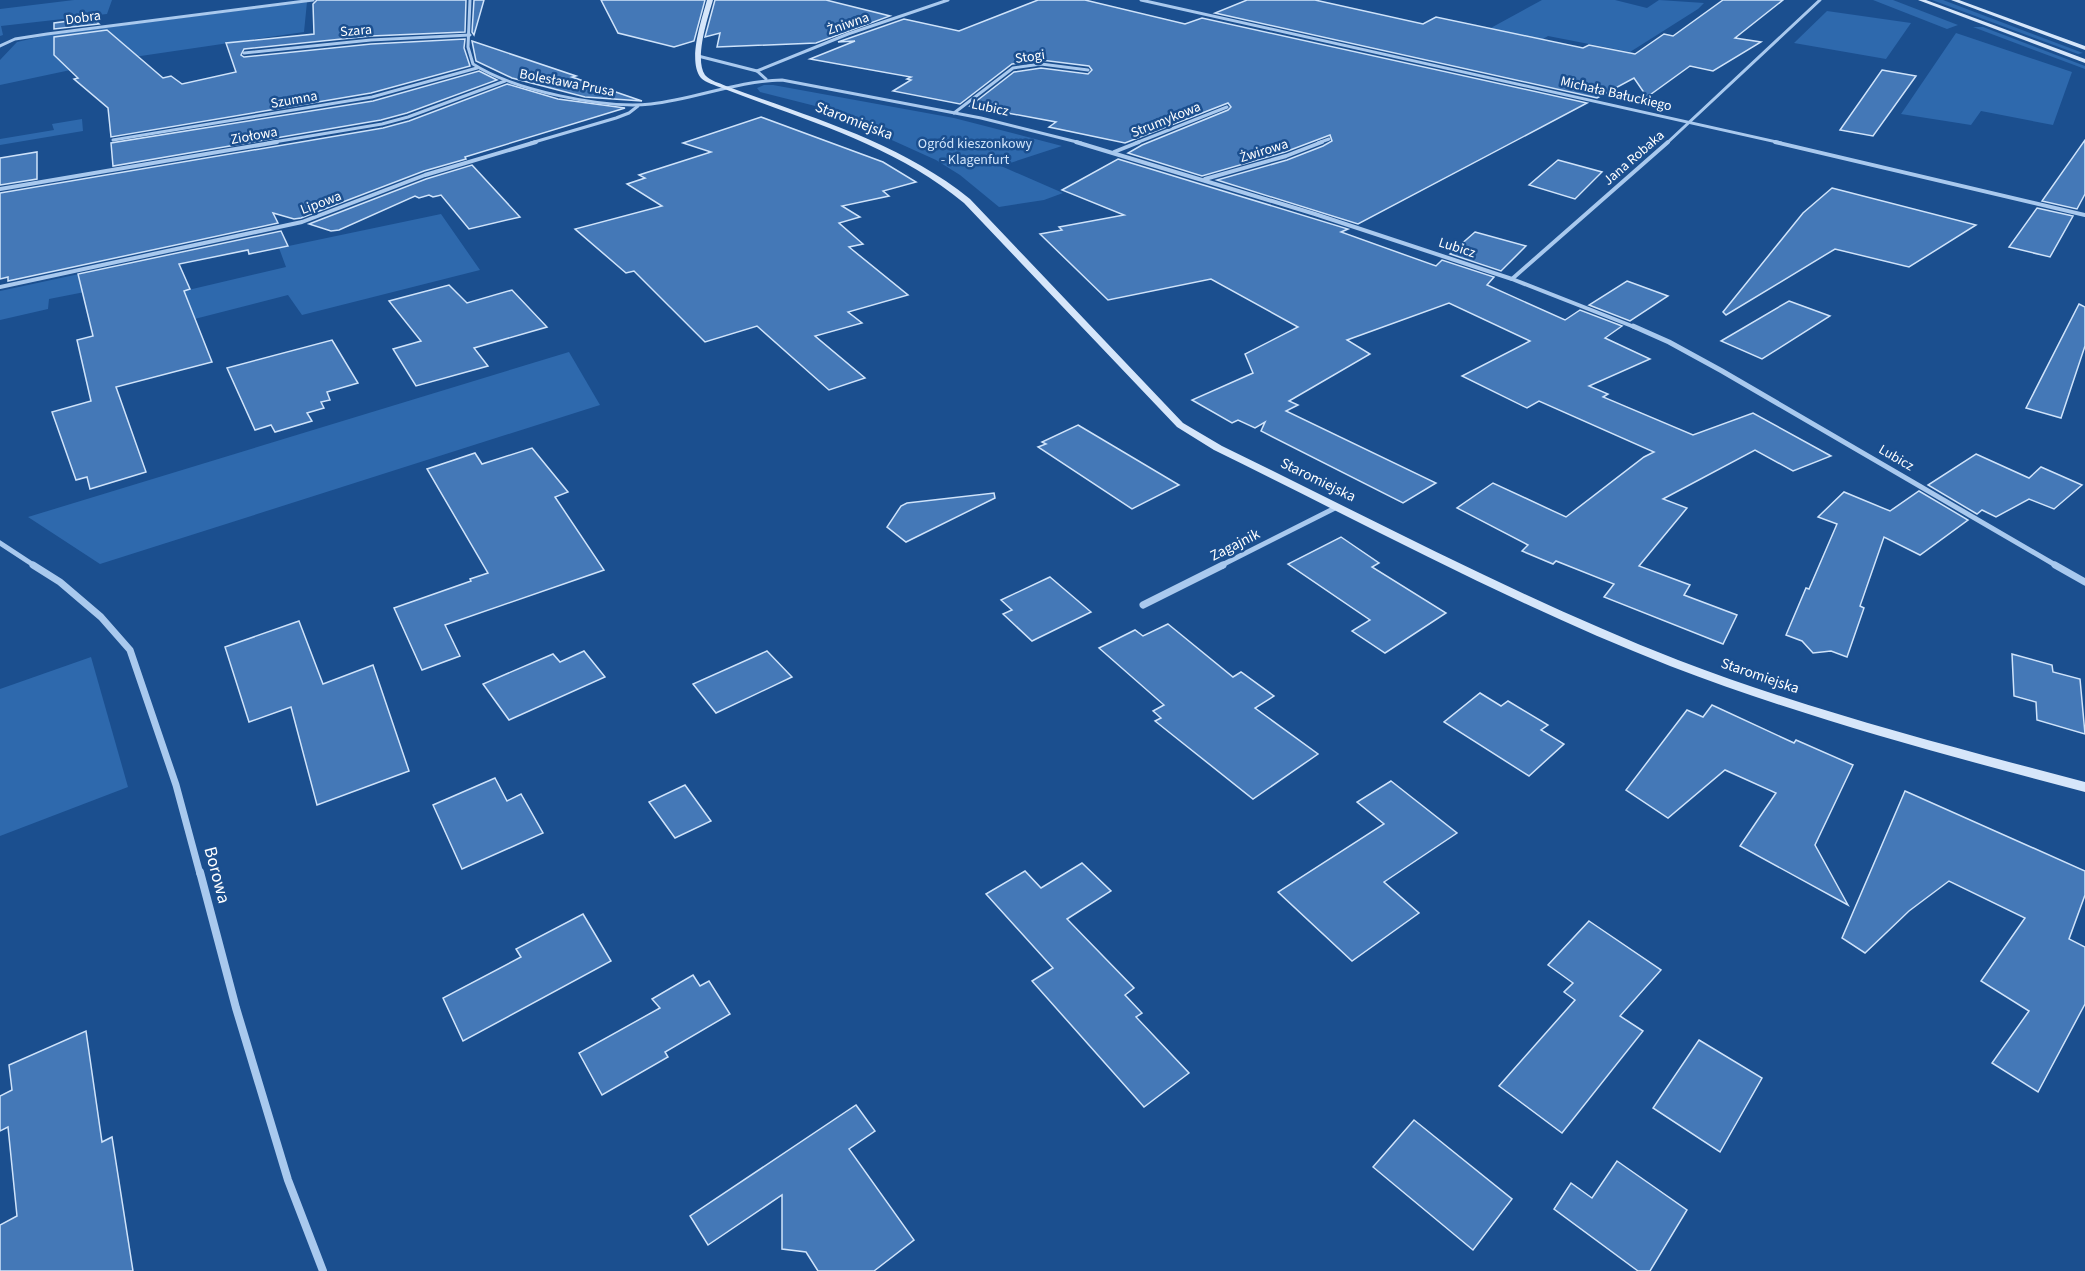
<svg xmlns="http://www.w3.org/2000/svg" width="2085" height="1271" viewBox="0 0 2085 1271" font-family="'Source Sans 3',sans-serif">
<style>
.green{fill:#2e69ad}
.building{fill:#4478b7;stroke:#cfe3fa;stroke-width:1.5}
.lines{fill:none;stroke-linecap:round;stroke-linejoin:round}
.street-far4{stroke:#a9c9ee;stroke-width:3}
.street-far3{stroke:#a9c9ee;stroke-width:4}
.street-far2{stroke:#a9c9ee;stroke-width:5}
.street-far1{stroke:#a9c9ee;stroke-width:7}
.street{stroke:#a9c9ee;stroke-width:8}
.secondary{fill:#d6e6fa;fill-rule:evenodd}
.labels{text-anchor:middle;dominant-baseline:central;stroke-width:5;stroke-linejoin:round;paint-order:stroke}
.far-street-label{font-size:14px;fill:#fff;stroke:#1b4f8f}
.far-park-label{font-size:14px;fill:#cfe3fa;stroke:#1b4f8f}
.street-label{font-size:15px;fill:#fff;stroke:#1b4f8f}
.near-street-label{font-size:18px;fill:#fff;stroke:#1b4f8f}
</style>
<rect width="100%" height="100%" fill="#1b4f8f"/>
<g class="green">
<polygon points="74,0 112,0 107,14 1,26 3,35 0,36 0,9"/>
<polygon points="1542,0 1615,0 1647,8 1659,0 1704,3 1698,9 1630,52 1548,36 1490,71 1434,59"/>
<polygon points="1873,0 1893,0 1958,25 1947,29"/>
<polygon points="1932,0 1943,0 2083,53 2078,54"/>
<polygon points="307,2 304,32 127,58 0,85 0,60 17,42 47,35"/>
<polygon points="1827,11 1911,23 1886,59 1794,43"/>
<polygon points="1973,27 1983,27 2085,66 2085,69"/>
<polygon points="1956,33 2072,72 2053,125 1981,111 1971,125 1901,114"/>
<polygon points="764,85 773,85 954,118 1062,146 1001,166 1063,193 1044,200 999,207 960,175 936,160 832,113 835,111 760,92 757,88"/>
<polygon points="82,119 83,131 0,145 0,139 54,130 52,124"/>
<polygon points="441,214 480,270 302,315 288,295 136,334 129,304 286,267 279,248"/>
<polygon points="93,271 100,289 49,299 48,309 0,320 0,291"/>
<polygon points="569,352 600,405 100,564 28,517"/>
<polygon points="91,657 128,787 0,836 0,689"/>
</g>
<g class="building">
<polygon points="317,0 466,0 465,32 371,36 244,49 241,55 244,57 371,44 465,39 464,48 470,66 371,93 111,137 108,108 74,79 78,78 54,55 54,37 107,30 163,78 171,76 182,84 236,72 226,43 314,34 313,4"/>
<polygon points="474,0 484,0 474,35 472,32"/>
<polygon points="601,0 705,0 694,41 674,47 618,33"/>
<polygon points="715,0 826,0 890,16 816,43 717,47 720,33 705,37"/>
<polygon points="1038,0 1085,0 1185,24 1202,18 1587,103 1358,224 1217,180 1287,160 1323,146 1332,141 1330,135 1285,152 1202,176 1128,153 1142,145 1228,110 1231,107 1228,103 1125,143 1049,127 1056,122 970,106 1014,72 1041,68 1088,74 1092,70 1089,66 1041,60 1012,64 960,104 893,91 911,80 907,79 911,77 810,59 855,41 838,42 904,19 959,31"/>
<polygon points="1247,0 1315,0 1423,24 1436,17 1583,48 1589,45 1635,54 1664,34 1673,36 1723,0 1783,0 1735,38 1761,42 1713,71 1690,66 1647,97 1634,78 1597,98 1215,13"/>
<polygon points="92,18 99,24 54,29 54,23"/>
<polygon points="472,41 576,76 572,77 642,101 585,97 512,78 476,61"/>
<polygon points="1882,70 1916,76 1873,136 1840,130"/>
<polygon points="479,71 497,80 407,113 381,120 113,166 111,143 373,101"/>
<polygon points="507,84 558,99 625,108 465,157 466,159 424,171 301,218 294,219 273,213 278,223 8,281 8,277 0,279 0,193 383,128 409,121"/>
<polygon points="761,117 883,162 916,182 883,191 889,196 842,206 860,217 839,223 863,244 849,247 908,295 848,312 862,323 815,336 865,378 829,390 757,326 705,342 634,271 626,273 575,229 662,206 627,184 645,178 639,175 711,152 683,143"/>
<polygon points="2085,140 2085,194 2077,209 2042,201"/>
<polygon points="37,152 37,179 0,185 0,158"/>
<polygon points="1118,159 1348,229 1341,232 1436,266 1442,260 1494,277 1487,285 1565,320 1580,310 1622,326 1605,338 1650,359 1589,386 1608,394 1603,397 1693,435 1753,413 1831,456 1793,471 1755,450 1663,499 1687,508 1639,566 1690,585 1684,595 1737,615 1723,644 1604,597 1614,584 1556,561 1553,564 1522,551 1528,545 1457,508 1493,483 1566,517 1644,457 1654,452 1539,401 1527,408 1462,376 1530,341 1449,303 1347,340 1370,354 1289,401 1298,405 1286,411 1436,483 1403,503 1261,431 1265,422 1255,428 1238,420 1232,423 1192,400 1253,373 1245,354 1298,327 1211,279 1108,300 1040,234 1062,230 1059,227 1124,215 1062,190"/>
<polygon points="1558,160 1602,172 1575,199 1529,185"/>
<polygon points="472,165 520,217 469,229 441,195 433,197 429,195 419,198 415,196 339,230 331,231 309,224 426,179"/>
<polygon points="1832,188 1976,225 1909,267 1835,249 1726,315 1723,312 1803,213"/>
<polygon points="2037,208 2073,216 2050,257 2009,247"/>
<polygon points="281,231 288,246 249,254 248,250 179,264 190,289 184,291 212,362 116,387 146,472 90,489 87,477 76,480 52,412 91,401 77,340 93,336 78,274"/>
<polygon points="1475,232 1526,246 1501,271 1450,254"/>
<polygon points="1627,281 1668,296 1630,321 1589,305"/>
<polygon points="449,285 467,303 512,290 547,327 474,348 488,366 416,386 393,349 421,341 389,301"/>
<polygon points="1789,301 1830,316 1762,359 1721,341"/>
<polygon points="2079,304 2085,307 2085,346 2061,418 2026,408"/>
<polygon points="332,340 358,383 327,392 330,400 321,402 324,408 307,413 312,421 275,432 271,425 255,430 227,368"/>
<polygon points="1078,425 1179,485 1132,509 1038,447 1046,444 1042,442"/>
<polygon points="532,448 568,492 555,497 604,570 445,625 460,656 422,670 394,608 471,581 470,579 488,573 427,469 475,453 482,464"/>
<polygon points="1976,454 2029,478 2041,467 2082,485 2054,509 2029,499 1996,517 1982,510 1977,514 1928,485"/>
<polygon points="1919,491 1968,520 1920,555 1884,537 1860,606 1864,608 1847,657 1831,651 1813,653 1802,641 1786,635 1806,588 1809,589 1837,524 1818,517 1844,492 1890,511"/>
<polygon points="994,493 995,498 906,542 887,527 901,506 907,503"/>
<polygon points="1341,537 1379,563 1372,567 1446,613 1385,653 1352,631 1370,620 1288,564"/>
<polygon points="1050,577 1091,612 1032,641 1003,614 1012,610 1001,600"/>
<polygon points="299,621 323,684 373,665 409,771 317,805 291,707 249,722 225,647"/>
<polygon points="1168,624 1233,677 1241,672 1274,696 1255,708 1318,754 1253,799 1155,721 1161,718 1153,711 1164,705 1099,648 1135,630 1143,636"/>
<polygon points="584,651 605,677 509,720 483,684 553,654 560,662"/>
<polygon points="767,651 792,677 716,713 693,684"/>
<polygon points="2012,654 2052,665 2053,672 2080,679 2085,734 2037,720 2036,702 2014,696"/>
<polygon points="1480,693 1501,706 1508,701 1548,725 1541,730 1564,744 1529,776 1444,722"/>
<polygon points="1712,705 1794,743 1796,740 1853,765 1815,845 1848,905 1740,846 1776,793 1725,770 1668,818 1626,790 1687,710 1703,717"/>
<polygon points="495,778 507,801 521,794 543,833 462,869 433,805"/>
<polygon points="1391,781 1457,833 1384,882 1419,913 1352,961 1278,892 1384,824 1357,802"/>
<polygon points="685,785 711,821 675,838 649,802"/>
<polygon points="1905,791 2085,871 2085,895 2069,939 2085,947 2085,1004 2038,1092 1992,1063 2029,1011 1981,981 2025,918 1949,881 1909,911 1865,953 1842,938"/>
<polygon points="1082,863 1111,891 1067,919 1134,988 1125,995 1142,1013 1136,1017 1189,1073 1144,1107 1032,981 1053,968 986,894 1025,871 1041,888"/>
<polygon points="583,914 611,961 463,1041 443,998 521,957 516,949"/>
<polygon points="1589,921 1661,970 1620,1016 1643,1031 1562,1133 1499,1086 1575,1000 1564,992 1573,983 1548,965"/>
<polygon points="693,975 700,986 709,981 730,1014 665,1052 668,1057 602,1095 579,1053 660,1008 652,999"/>
<polygon points="86,1031 102,1142 112,1137 133,1271 0,1271 0,1225 17,1216 8,1127 0,1131 0,1096 12,1090 9,1065"/>
<polygon points="1699,1040 1762,1078 1720,1152 1653,1108"/>
<polygon points="856,1105 875,1131 849,1149 914,1240 874,1271 818,1271 806,1252 782,1249 782,1195 708,1245 690,1216"/>
<polygon points="1414,1120 1512,1199 1473,1250 1373,1167"/>
<polygon points="1617,1161 1687,1210 1650,1271 1638,1271 1554,1209 1571,1183 1592,1198"/>
</g>
<g class="lines">
<g class="street-far4">
<path d="M470,0L468,47L473,64C513,90 603,109 651,104C696,99 736,81 782,80L981,118L1081,143"/>
<polyline points="1141,0 1781,143"/>
<polyline points="0,46 15,39 47,34 313,0"/>
<polyline points="244,53 371,40 470,35"/>
<polyline points="698,56 757,71 766,79"/>
<polyline points="757,71 848,34 948,0"/>
<polyline points="954,113 1013,68 1041,64 1088,70"/>
<polyline points="113,140 372,97 477,68"/>
<polyline points="268,143 382,124 408,117 505,81"/>
<polyline points="531,143 616,118 629,113 638,106"/>
<polyline points="1136,143 1227,107"/>
<polyline points="1318,143 1329,139"/>
<polyline points="1667,143 1820,0"/>
</g>
<g class="street-far3">
<polyline points="1076,142 1315,214 1512,279 1637,328"/>
<polyline points="1775,142 2085,215"/>
<polyline points="1114,152 1139,142"/>
<polyline points="1205,179 1286,156 1322,142"/>
<polyline points="0,189 277,142"/>
<polyline points="1512,279 1668,142"/>
<polyline points="0,287 302,222 425,175 536,142"/>
</g>
<g class="street-far2">
<polyline points="1633,326 1669,342 1722,371 2057,566"/>
<polyline points="0,543 35,566"/>
<polyline points="1220,566 1337,507"/>
</g>
<g class="street-far1">
<polyline points="33,565 60,582 101,617 130,650 176,785 200,874"/>
<polyline points="2055,565 2085,582"/>
<polyline points="1143,605 1223,565"/>
</g>
<polyline class="street" points="200,872 236,1008 288,1180 323,1271"/>
<g class="secondary">
<path d="M707,0H713C708,17 694,59 705,75C710,81 720,83 726,86C811,118 898,141 970,199L1183,423L1222,446C1372,519 1522,599 1678,660C1811,711 1948,746 2085,782V792C1945,755 1805,718 1670,666C1514,605 1365,524 1214,450L1177,427L964,203C893,144 807,121 722,88C715,85 706,83 701,78C687,61 702,19 707,0Z"/>
<polygon points="1918,0 1926,0 2085,59 2085,63"/>
<polygon points="1951,0 1959,0 2085,46 2085,50"/>
</g>
</g>
<g class="labels">
<g class="far-street-label">
<text transform="translate(83 18) rotate(-8)">Dobra</text>
<text transform="translate(848 24) rotate(-19)">Żniwna</text>
<text transform="translate(356 31) rotate(-5)">Szara</text>
<text transform="translate(1030 57) rotate(-8)">Stogi</text>
<text transform="translate(567 83) rotate(11)">Bolesława Prusa</text>
<text transform="translate(1616 94) rotate(13)">Michała Bałuckiego</text>
<text transform="translate(294 100) rotate(-10)">Szumna</text>
<text transform="translate(990 108) rotate(12)">Lubicz</text>
<text transform="translate(1166 120) rotate(-22)">Strumykowa</text>
<text transform="translate(254 136) rotate(-10)">Ziołowa</text>
<text transform="translate(1264 151) rotate(-17)">Żwirowa</text>
<text transform="translate(1634 158) rotate(-41)">Jana Robaka</text>
<text transform="translate(321 203) rotate(-21)">Lipowa</text>
<text transform="translate(1457 248) rotate(18)">Lubicz</text>
<text transform="translate(1896 458) rotate(30)">Lubicz</text>
</g>
<g class="far-park-label">
<text x="975" y="144">Ogród kieszonkowy<tspan x="975" dy="16">- Klagenfurt</tspan></text>
</g>
<g class="street-label">
<text transform="translate(854 121) rotate(21)">Staromiejska</text>
<text transform="translate(1318 480) rotate(26)">Staromiejska</text>
<text transform="translate(1235 545) rotate(-27)">Zagajnik</text>
<text transform="translate(1760 676) rotate(19)">Staromiejska</text>
</g>
<g class="near-street-label">
<text transform="translate(217 875) rotate(75)">Borowa</text>
</g>
</g>
</svg>
